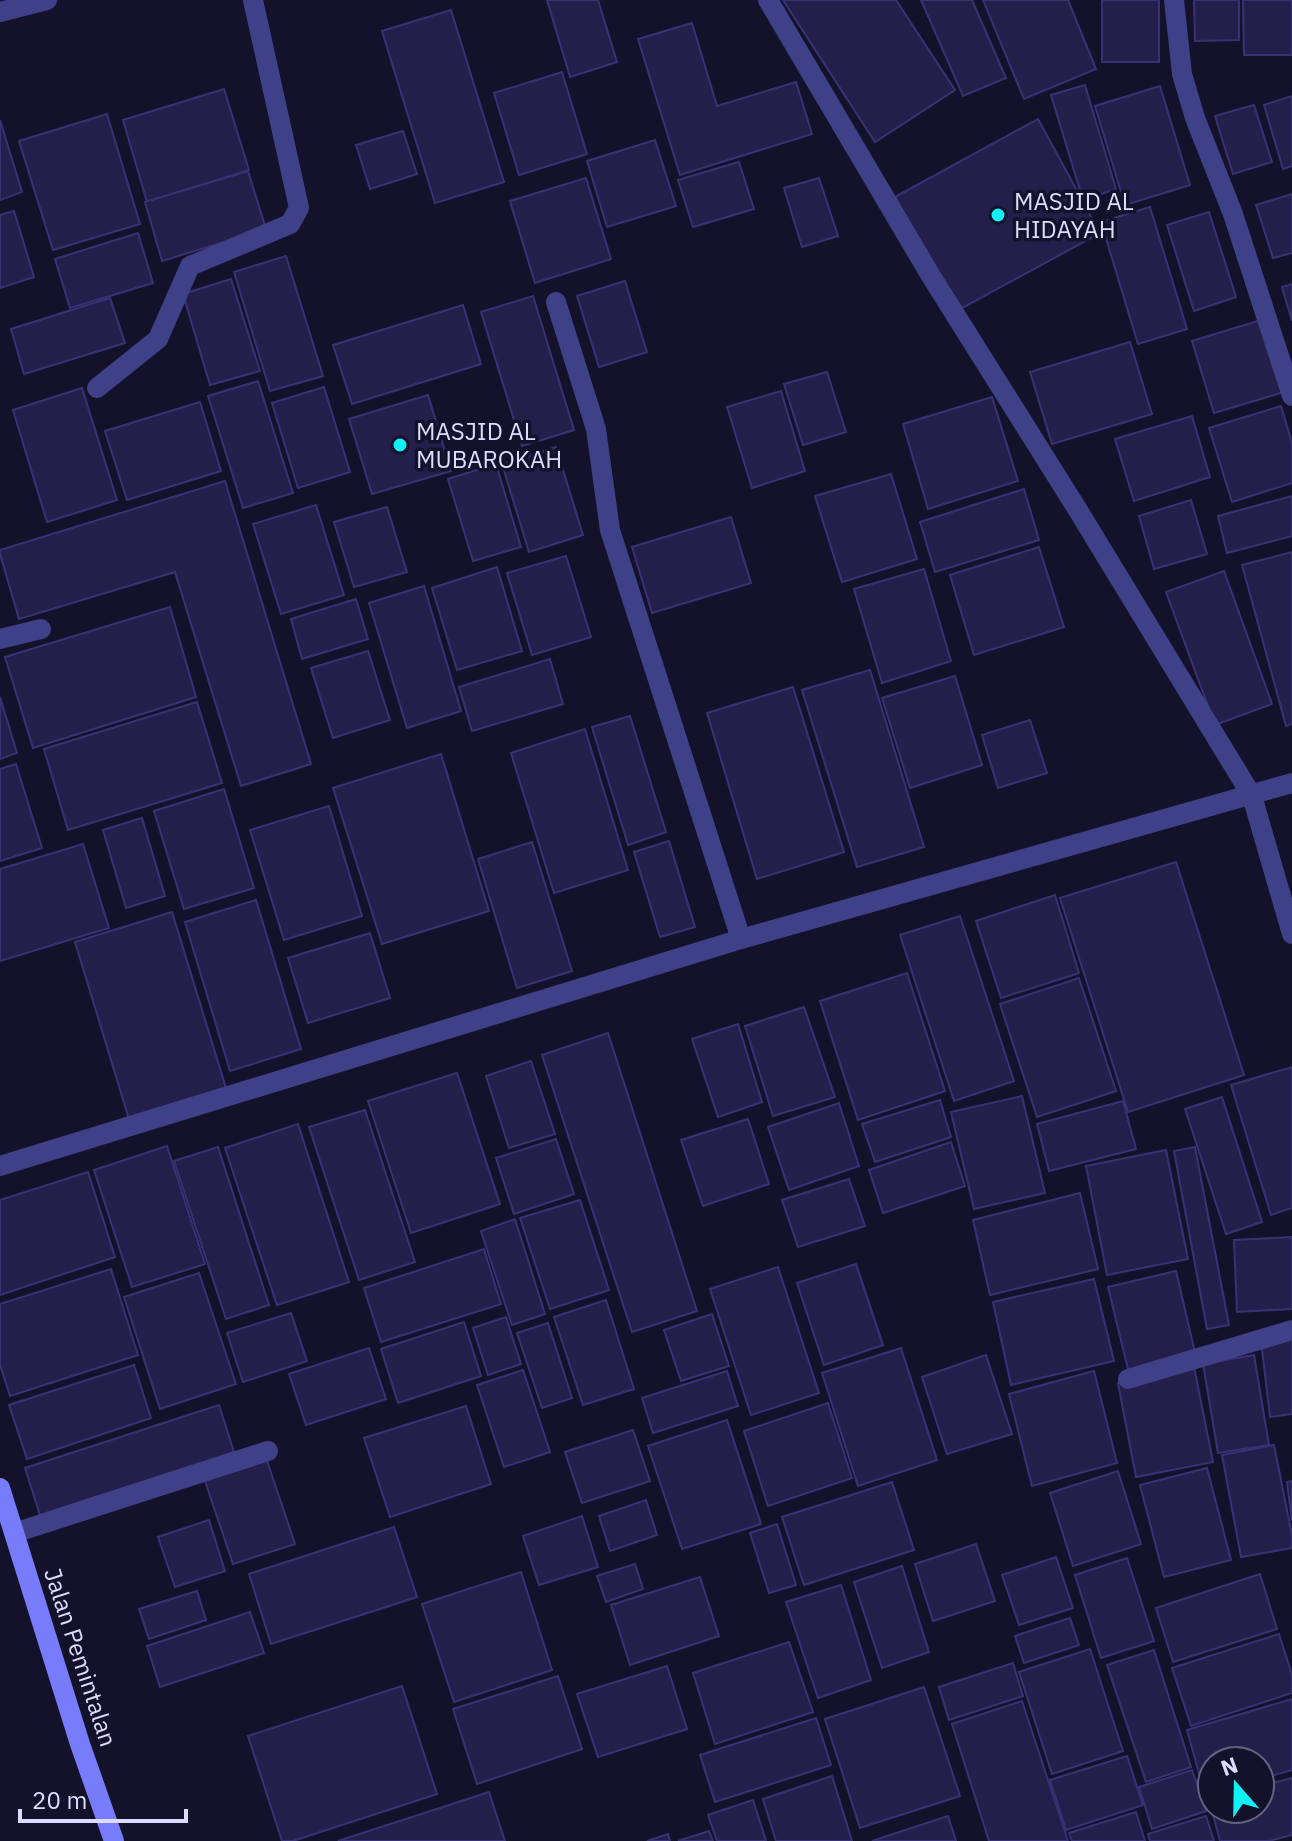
<svg xmlns="http://www.w3.org/2000/svg" width="1292" height="1841" viewBox="0 0 1292 1841" font-family="'IBM Plex Sans',sans-serif">
<style>
.building{fill:#241e4a;stroke:#3a3175;stroke-width:2}
.lines{fill:none;stroke-linecap:round;stroke-linejoin:round}
.street{stroke:#3e4187;stroke-width:20}
.secondary{stroke:#767cfa;stroke-width:20}
.poi-dot{fill:#0ef1f7;stroke:#14122a;stroke-width:3}
.labels{text-anchor:middle;dominant-baseline:central;stroke-width:7;stroke-linejoin:round;paint-order:stroke}
.poi-label{font-size:24px;fill:#dddbfe;stroke:#14122a;text-anchor:start}
.street-label{font-size:24px;fill:#dddbfe;stroke:#14122a}
</style>
<rect width="100%" height="100%" fill="#14122a"/>
<g class="building">
<polygon points="547,0 598,0 617,62 570,77"/>
<polygon points="783,0 896,0 955,90 875,142"/>
<polygon points="921,0 972,0 1006,78 963,96"/>
<polygon points="983,0 1068,0 1096,69 1024,99"/>
<rect x="1102" y="0" width="57" height="62"/>
<polygon points="1194,0 1239,0 1239,40 1195,41"/>
<polygon points="1243,0 1292,0 1292,55 1244,55"/>
<polygon points="451,10 504,182 435,203 382,31"/>
<polygon points="692,23 717,106 796,82 812,134 680,175 638,39"/>
<polygon points="562,72 587,154 519,175 494,93"/>
<polygon points="1085,85 1116,189 1083,200 1051,95"/>
<polygon points="1160,86 1190,185 1125,205 1095,106"/>
<polygon points="224,89 249,170 147,202 123,120"/>
<polygon points="1292,96 1292,166 1283,169 1264,105"/>
<polygon points="1254,105 1272,162 1233,174 1215,116"/>
<polygon points="107,114 140,224 53,250 19,141"/>
<polygon points="1038,119 1100,233 957,311 895,197"/>
<polygon points="0,120 22,192 0,200"/>
<polygon points="403,131 417,174 370,189 356,145"/>
<polygon points="655,140 676,206 607,227 587,161"/>
<polygon points="739,162 754,209 693,227 678,180"/>
<polygon points="248,171 266,229 162,261 145,202"/>
<polygon points="586,178 611,259 535,283 510,201"/>
<polygon points="819,178 838,236 802,247 784,188"/>
<polygon points="1292,194 1292,253 1273,258 1256,205"/>
<polygon points="1150,207 1187,329 1138,344 1101,222"/>
<polygon points="14,211 34,277 0,288 0,215"/>
<polygon points="1209,212 1236,297 1194,311 1167,225"/>
<polygon points="138,233 153,283 70,308 55,259"/>
<polygon points="286,256 323,376 270,391 234,272"/>
<polygon points="231,279 260,371 210,385 183,294"/>
<polygon points="625,281 647,352 599,367 577,296"/>
<polygon points="1292,284 1292,321 1282,287"/>
<polygon points="533,296 574,430 522,446 481,312"/>
<polygon points="110,298 125,343 24,374 11,329"/>
<polygon points="463,305 481,364 352,404 333,345"/>
<polygon points="1261,320 1284,392 1214,413 1192,341"/>
<polygon points="1130,342 1152,414 1052,444 1030,372"/>
<polygon points="827,372 846,432 803,445 784,384"/>
<polygon points="258,381 293,493 243,508 208,396"/>
<polygon points="324,387 350,472 298,488 272,403"/>
<polygon points="82,388 117,500 47,522 13,410"/>
<polygon points="781,391 805,471 752,488 727,407"/>
<polygon points="428,395 451,471 372,494 349,419"/>
<polygon points="992,397 1018,481 928,509 903,424"/>
<polygon points="200,402 221,471 127,500 105,431"/>
<polygon points="1281,406 1292,443 1292,483 1232,502 1209,428"/>
<polygon points="1192,416 1210,477 1134,501 1115,439"/>
<polygon points="556,447 583,535 529,552 502,464"/>
<polygon points="496,464 521,547 473,561 448,479"/>
<polygon points="891,474 917,559 842,582 815,496"/>
<polygon points="225,481 311,764 241,786 175,572 19,619 0,554 0,550"/>
<polygon points="1024,489 1039,540 935,572 920,522"/>
<polygon points="1292,496 1292,536 1227,553 1218,516"/>
<polygon points="1191,500 1207,554 1154,569 1139,516"/>
<polygon points="316,505 344,595 281,614 253,524"/>
<polygon points="387,507 407,572 354,587 334,522"/>
<polygon points="731,517 751,583 652,613 632,547"/>
<polygon points="1039,547 1064,627 974,655 950,575"/>
<polygon points="1292,552 1292,724 1286,726 1242,565"/>
<polygon points="566,556 591,637 532,655 507,573"/>
<polygon points="497,567 522,651 457,670 432,588"/>
<polygon points="924,569 951,661 882,683 854,589"/>
<polygon points="1224,571 1272,704 1215,725 1166,592"/>
<polygon points="424,586 461,711 407,728 369,603"/>
<polygon points="356,599 368,639 302,659 291,619"/>
<polygon points="170,607 196,697 33,748 5,657"/>
<polygon points="368,651 390,720 333,738 311,668"/>
<polygon points="550,659 563,704 472,731 459,687"/>
<polygon points="870,670 924,847 857,867 802,690"/>
<polygon points="955,676 982,765 910,788 882,698"/>
<polygon points="793,687 844,852 757,879 707,713"/>
<polygon points="0,697 17,753 0,759"/>
<polygon points="197,702 222,783 68,830 44,749"/>
<polygon points="630,716 666,832 628,845 592,727"/>
<polygon points="1030,720 1047,773 998,788 982,735"/>
<polygon points="585,729 628,870 554,893 511,753"/>
<polygon points="441,754 489,911 382,944 333,788"/>
<polygon points="16,764 42,848 0,861 0,769"/>
<polygon points="224,789 254,888 184,909 154,811"/>
<polygon points="329,806 362,916 284,940 250,830"/>
<polygon points="142,818 165,896 126,908 103,830"/>
<polygon points="669,841 695,927 660,937 634,852"/>
<polygon points="532,842 572,971 517,988 478,859"/>
<polygon points="83,844 109,928 0,961 0,869"/>
<polygon points="1176,862 1244,1075 1128,1112 1060,898"/>
<polygon points="1055,895 1079,973 1001,998 976,921"/>
<polygon points="256,900 301,1049 230,1071 185,922"/>
<polygon points="172,912 226,1088 129,1119 75,942"/>
<polygon points="960,916 1014,1081 954,1101 900,935"/>
<polygon points="370,933 390,998 308,1023 288,958"/>
<polygon points="907,973 945,1091 858,1120 820,1001"/>
<polygon points="1079,978 1116,1091 1037,1117 1000,1004"/>
<polygon points="804,1007 835,1097 773,1116 745,1026"/>
<polygon points="738,1024 762,1102 718,1117 692,1039"/>
<polygon points="608,1033 697,1311 632,1332 542,1055"/>
<polygon points="531,1061 555,1134 509,1148 486,1076"/>
<polygon points="1292,1067 1292,1208 1271,1215 1231,1085"/>
<polygon points="457,1073 500,1204 411,1233 368,1101"/>
<polygon points="1022,1096 1045,1193 974,1209 951,1112"/>
<polygon points="1222,1097 1262,1222 1226,1234 1185,1109"/>
<polygon points="940,1100 951,1137 875,1162 862,1124"/>
<polygon points="1123,1101 1136,1149 1049,1171 1037,1124"/>
<polygon points="839,1103 859,1166 789,1190 768,1127"/>
<polygon points="365,1110 415,1262 359,1280 309,1127"/>
<polygon points="748,1119 769,1184 703,1206 681,1140"/>
<polygon points="298,1124 349,1282 277,1305 225,1148"/>
<polygon points="556,1139 574,1194 514,1214 496,1158"/>
<polygon points="951,1142 965,1186 883,1213 869,1170"/>
<polygon points="167,1146 205,1264 132,1287 94,1170"/>
<polygon points="218,1147 269,1305 226,1319 174,1161"/>
<polygon points="1195,1147 1229,1325 1207,1329 1174,1151"/>
<polygon points="1166,1150 1188,1259 1107,1275 1086,1166"/>
<polygon points="88,1172 115,1257 0,1295 0,1200"/>
<polygon points="849,1179 865,1226 798,1247 782,1200"/>
<polygon points="1080,1193 1098,1269 990,1295 973,1220"/>
<polygon points="580,1200 609,1290 550,1309 520,1218"/>
<polygon points="515,1219 545,1314 512,1325 481,1231"/>
<polygon points="1292,1237 1292,1309 1237,1312 1234,1240"/>
<polygon points="484,1249 501,1304 381,1342 364,1288"/>
<polygon points="856,1264 883,1345 824,1365 797,1283"/>
<polygon points="778,1267 819,1393 751,1415 710,1289"/>
<polygon points="111,1269 138,1355 10,1396 0,1365 0,1304"/>
<polygon points="1176,1271 1196,1357 1129,1373 1108,1287"/>
<polygon points="199,1273 236,1384 160,1409 124,1297"/>
<polygon points="1094,1279 1114,1361 1011,1385 993,1302"/>
<polygon points="606,1300 634,1389 583,1405 554,1317"/>
<polygon points="291,1313 307,1361 243,1382 227,1333"/>
<polygon points="712,1314 729,1366 681,1381 664,1330"/>
<polygon points="506,1317 521,1364 488,1375 473,1328"/>
<polygon points="464,1322 481,1376 398,1403 381,1349"/>
<polygon points="548,1323 572,1398 542,1408 517,1333"/>
<polygon points="1292,1336 1292,1414 1270,1417 1261,1340"/>
<polygon points="369,1348 386,1399 306,1425 289,1374"/>
<polygon points="901,1348 937,1460 858,1486 822,1373"/>
<polygon points="986,1355 1012,1434 947,1454 922,1377"/>
<polygon points="1254,1355 1269,1445 1218,1453 1203,1364"/>
<polygon points="134,1365 151,1418 27,1459 9,1405"/>
<polygon points="1194,1367 1213,1462 1136,1477 1118,1383"/>
<polygon points="523,1370 550,1452 504,1467 477,1385"/>
<polygon points="727,1371 738,1406 653,1433 642,1398"/>
<polygon points="1094,1371 1117,1463 1032,1486 1009,1394"/>
<polygon points="828,1403 852,1478 768,1506 744,1431"/>
<polygon points="219,1405 234,1452 40,1515 25,1468"/>
<polygon points="466,1406 491,1484 390,1517 364,1438"/>
<polygon points="727,1420 761,1524 682,1549 648,1446"/>
<polygon points="633,1430 650,1481 582,1503 565,1452"/>
<polygon points="1274,1445 1292,1535 1292,1548 1241,1557 1222,1455"/>
<polygon points="266,1458 295,1544 233,1564 204,1478"/>
<polygon points="1207,1468 1231,1560 1164,1577 1140,1485"/>
<polygon points="1118,1471 1141,1544 1073,1566 1050,1493"/>
<polygon points="1292,1481 1292,1521 1287,1482"/>
<polygon points="892,1482 914,1550 804,1585 782,1517"/>
<polygon points="646,1500 657,1535 610,1551 599,1516"/>
<polygon points="582,1516 598,1567 539,1585 523,1536"/>
<polygon points="209,1520 225,1571 175,1587 158,1537"/>
<polygon points="777,1524 796,1585 769,1593 750,1533"/>
<polygon points="394,1527 417,1597 271,1644 249,1574"/>
<polygon points="976,1544 995,1601 933,1621 915,1564"/>
<polygon points="1056,1557 1073,1608 1019,1625 1002,1575"/>
<polygon points="1127,1558 1154,1641 1101,1658 1075,1575"/>
<polygon points="635,1564 643,1589 606,1602 597,1576"/>
<polygon points="902,1566 929,1652 882,1668 854,1582"/>
<polygon points="521,1572 552,1670 454,1702 422,1604"/>
<polygon points="1260,1574 1277,1629 1173,1662 1156,1608"/>
<polygon points="700,1577 719,1636 630,1665 611,1605"/>
<polygon points="841,1585 871,1680 818,1698 786,1602"/>
<polygon points="197,1591 206,1620 149,1639 139,1609"/>
<polygon points="250,1612 264,1653 160,1687 147,1646"/>
<polygon points="1070,1618 1079,1645 1024,1663 1015,1636"/>
<polygon points="1279,1634 1292,1675 1292,1693 1191,1726 1172,1668"/>
<polygon points="789,1642 813,1712 715,1744 693,1673"/>
<polygon points="1090,1649 1123,1751 1052,1774 1019,1672"/>
<polygon points="1154,1650 1191,1767 1146,1782 1107,1665"/>
<polygon points="1013,1663 1023,1696 949,1720 939,1687"/>
<polygon points="667,1666 687,1729 598,1757 577,1694"/>
<polygon points="558,1676 582,1749 477,1784 453,1709"/>
<polygon points="402,1686 437,1794 293,1841 282,1841 248,1736"/>
<polygon points="924,1687 960,1796 860,1828 825,1719"/>
<polygon points="1292,1699 1292,1770 1260,1779 1260,1761 1212,1761 1212,1793 1205,1795 1187,1730"/>
<polygon points="1022,1701 1068,1841 989,1841 952,1724"/>
<polygon points="816,1718 831,1765 715,1802 700,1755"/>
<polygon points="1127,1756 1143,1805 1066,1830 1050,1780"/>
<polygon points="1192,1770 1206,1811 1152,1829 1139,1787"/>
<polygon points="832,1776 852,1841 776,1841 763,1799"/>
<polygon points="1292,1778 1292,1835 1269,1841 1220,1841 1209,1800 1212,1799 1212,1809 1260,1809 1260,1786"/>
<polygon points="489,1792 505,1841 338,1841"/>
<polygon points="753,1800 766,1841 717,1841 708,1815"/>
<polygon points="1136,1812 1145,1841 1072,1841 1069,1833"/>
<polygon points="948,1816 956,1841 872,1841"/>
<polygon points="1206,1816 1214,1841 1150,1841 1148,1834"/>
<polygon points="709,1831 713,1841 678,1841"/>
<polygon points="668,1834 670,1841 647,1841"/>
</g>
<g class="lines">
<g class="street">
<polyline points="768,0 931,276 1076,507 1252,796 1292,934"/>
<polyline points="1174,0 1182,74 1195,118 1233,214 1292,396"/>
<polyline points="0,12 47,0"/>
<polyline points="556,302 596,429 610,530 741,939"/>
<polyline points="97,388 158,339 190,266 290,224 299,208 253,0"/>
<polyline points="0,639 41,629"/>
<polyline points="0,1166 741,939 1292,783"/>
<polyline points="1128,1379 1292,1330"/>
<polyline points="14,1533 268,1451"/>
</g>
<polyline class="secondary" points="0,1488 80,1744 114,1841"/>
</g>
<g class="poi-dot">
<circle cx="998" cy="215" r="8"/>
<circle cx="400" cy="445" r="8"/>
</g>
<g class="labels">
<g class="poi-label">
<text x="1014" y="201">MASJID AL<tspan x="1014" dy="28">HIDAYAH</tspan></text>
<text x="416" y="431">MASJID AL<tspan x="416" dy="28">MUBAROKAH</tspan></text>
</g>
<g class="street-label">
<text transform="translate(81 1657) rotate(72)">Jalan Pemintalan</text>
</g>
</g>
<g transform="translate(1236 1785) rotate(340)"><circle r="38" fill="#14122a" stroke="#64627f" stroke-width="2"/>
<path d="M0-6L14 30L0 20L-14 30Z" fill="#0ef1f7"/>
<text y="-12" font-size="22" font-weight="bold" text-anchor="middle" fill="#dddbfe">N</text>
</g>
<path d="M20 1809v12h166v-12" fill="none" stroke="#dddbfe" stroke-width="4"/>
<text x="32" y="1809" font-size="24" fill="#dddbfe" stroke="#14122a" stroke-width="6" paint-order="stroke">20 m</text>
</svg>
